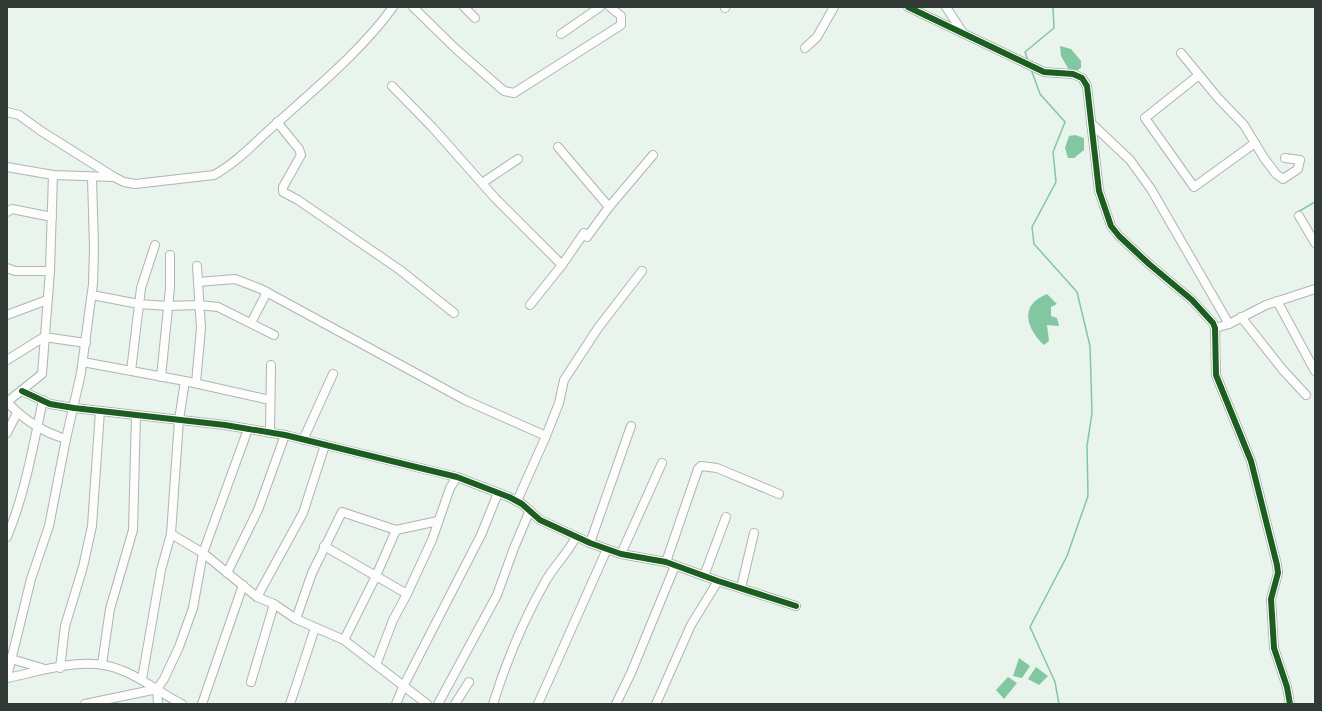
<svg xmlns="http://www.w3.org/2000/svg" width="1322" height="711" viewBox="0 0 1322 711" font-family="Commissioner,sans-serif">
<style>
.water{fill:#82c7a1}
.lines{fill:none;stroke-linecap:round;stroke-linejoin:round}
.stream{stroke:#82c7a1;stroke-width:1.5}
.minor-casing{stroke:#adb6b0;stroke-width:10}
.minor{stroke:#fcfdfc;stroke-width:8}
.cycleway-casing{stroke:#fff;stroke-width:8}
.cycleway{stroke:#1b5e20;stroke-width:6}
</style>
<rect width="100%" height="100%" fill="#e8f4ec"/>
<g class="water">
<polygon points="1060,46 1071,49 1081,61 1081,68 1076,71 1069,70 1061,56"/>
<polygon points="1075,135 1084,138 1084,150 1074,158 1068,158 1065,148 1069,136"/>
<path d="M1047,294L1057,304L1051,307V316L1057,318L1059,326L1047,325L1049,341L1044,345C1026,328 1019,305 1047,294Z"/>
<polygon points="1019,658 1030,666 1022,678 1013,676"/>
<polygon points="1036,667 1048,676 1039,685 1028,679"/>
<polygon points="1008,677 1017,683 1004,699 996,690"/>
</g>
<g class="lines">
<g class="stream">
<polyline points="1028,61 1025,52 1054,28 1053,7"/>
<polyline points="1031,69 1040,94 1065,122 1053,152 1056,182 1032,227 1034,244 1077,292 1090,346 1092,413 1087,446 1088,496 1067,556 1030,627 1055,682 1059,704"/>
<polyline points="1296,213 1315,202"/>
</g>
<g class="minor-casing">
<g id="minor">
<polyline points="413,7 456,49 504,91 514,93 621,25 621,16 610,7"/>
<polyline points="464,7 475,18"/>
<polyline points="908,7 1044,72 1073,74 1082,78 1087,86 1099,191 1111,226 1119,236 1149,264 1192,300 1213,323 1215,328 1216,375 1251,461 1277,565 1278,573 1271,599 1274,648 1287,687 1290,704"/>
<polyline points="946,7 963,33"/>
<polyline points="725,8 725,7"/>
<polyline points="561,34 600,7"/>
<polyline points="805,48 817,37 834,7"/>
<polyline points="1181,53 1218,98 1244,125 1264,158 1276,174 1283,179 1298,169 1300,160 1285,158"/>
<polyline points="1199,75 1145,118 1194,187 1255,143"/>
<polyline points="392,86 433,128 495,198 562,265"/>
<path d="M7,112L19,115L41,131L114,177L124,182L135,184L214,175C238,162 257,140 277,123C316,88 363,49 393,7"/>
<polyline points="277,122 299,149 301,155 283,187 283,192 298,200 400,270 454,313"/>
<polyline points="1091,123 1130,160 1151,189 1229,324"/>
<polyline points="558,147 609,207"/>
<polyline points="7,167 53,175 113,177"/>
<polyline points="482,183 518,159"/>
<polyline points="7,212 12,209 52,217"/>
<polyline points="1299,216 1315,243"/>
<polyline points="587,237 609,207 653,155"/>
<polyline points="7,268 15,271 50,271"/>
<polyline points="198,282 235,279 261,289 465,400 546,436"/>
<polyline points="92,295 139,304 168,306 199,305 218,307 274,335"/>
<polyline points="1277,301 1315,371"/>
<polyline points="530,305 562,265 584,233"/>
<polyline points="7,315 47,300"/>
<polyline points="1241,317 1283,370 1306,395"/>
<polyline points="251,323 267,292"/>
<polyline points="1215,328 1229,324 1266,305 1315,289"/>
<polyline points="7,360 44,337 86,343"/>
<polyline points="83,362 185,381 270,400"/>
<polyline points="131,371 141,288 155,245"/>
<polyline points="161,377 170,288 170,255"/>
<polyline points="196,383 201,328 197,266"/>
<polyline points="22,391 50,404 74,408 225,425 285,435 457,477 509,497 522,504 540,520 590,543 621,554 666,562 718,581 796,606"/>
<polyline points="7,402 42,374 50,271 53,175"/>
<path d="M7,402C24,420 42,432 66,439"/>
<polyline points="7,433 17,413"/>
<polyline points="270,433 271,365"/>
<polyline points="303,440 333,374"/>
<polyline points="517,501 546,436 559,403 564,380 598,328 642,271"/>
<polyline points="171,534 203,553 257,597 274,604 296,619 344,640 427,704"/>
<path d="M7,537C25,494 33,446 43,400"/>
<polyline points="590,543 631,426"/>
<polyline points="324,546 407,594"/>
<polyline points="621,554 662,463"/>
<polyline points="666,562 698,469 701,466 717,468 779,494"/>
<polyline points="227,573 258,510 285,435"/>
<polyline points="704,576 726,517"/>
<polyline points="741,588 754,533"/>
<polyline points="257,597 303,513 325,445"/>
<polyline points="296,619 312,573 342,512 396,530 438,521"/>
<polyline points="344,640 376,576 396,530"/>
<polyline points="8,658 45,669"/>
<polyline points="102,664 110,609 133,530 136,415"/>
<polyline points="376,665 393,620 407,594 432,540 450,488 457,477"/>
<polyline points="60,668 65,626 83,567 92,526 100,411"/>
<polyline points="7,677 31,579 49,526 66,439 81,373 93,284 94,248 92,178"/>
<path d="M7,678C43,671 86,655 121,670C143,678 161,694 182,704"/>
<polyline points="142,679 161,570 171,534 179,420 185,381"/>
<polyline points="251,682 274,604"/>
<polyline points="85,704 157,689"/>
<polyline points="158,704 157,689 164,679 179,647 193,608 203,553 248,429"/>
<polyline points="202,704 243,585"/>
<polyline points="290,704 315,628"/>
<polyline points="396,704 404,685 481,535 498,493"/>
<polyline points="438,704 497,595 514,548 530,510"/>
<polyline points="455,704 469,682"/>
<path d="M493,704C506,662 523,621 545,582C554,566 567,554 576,537"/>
<polyline points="538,704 607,549"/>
<polyline points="616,704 631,673 675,566"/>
<polyline points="656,704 691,625 718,581"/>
</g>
</g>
<use href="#minor" class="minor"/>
<g class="cycleway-casing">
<g id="cycleway">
<polyline points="908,7 1044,72 1073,74 1082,78 1087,86 1099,191 1111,226 1119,236 1149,264 1192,300 1213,323 1215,328 1216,375 1251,461 1277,565 1278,573 1271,599 1274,648 1287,687 1290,704"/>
<polyline points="22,391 50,404 74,408 225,425 285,435 457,477 509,497 522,504 540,520 590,543 621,554 666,562 718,581 796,606"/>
</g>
</g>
<use href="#cycleway" class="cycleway"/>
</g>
<rect width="1322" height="711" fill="none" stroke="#313a34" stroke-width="16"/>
</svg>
